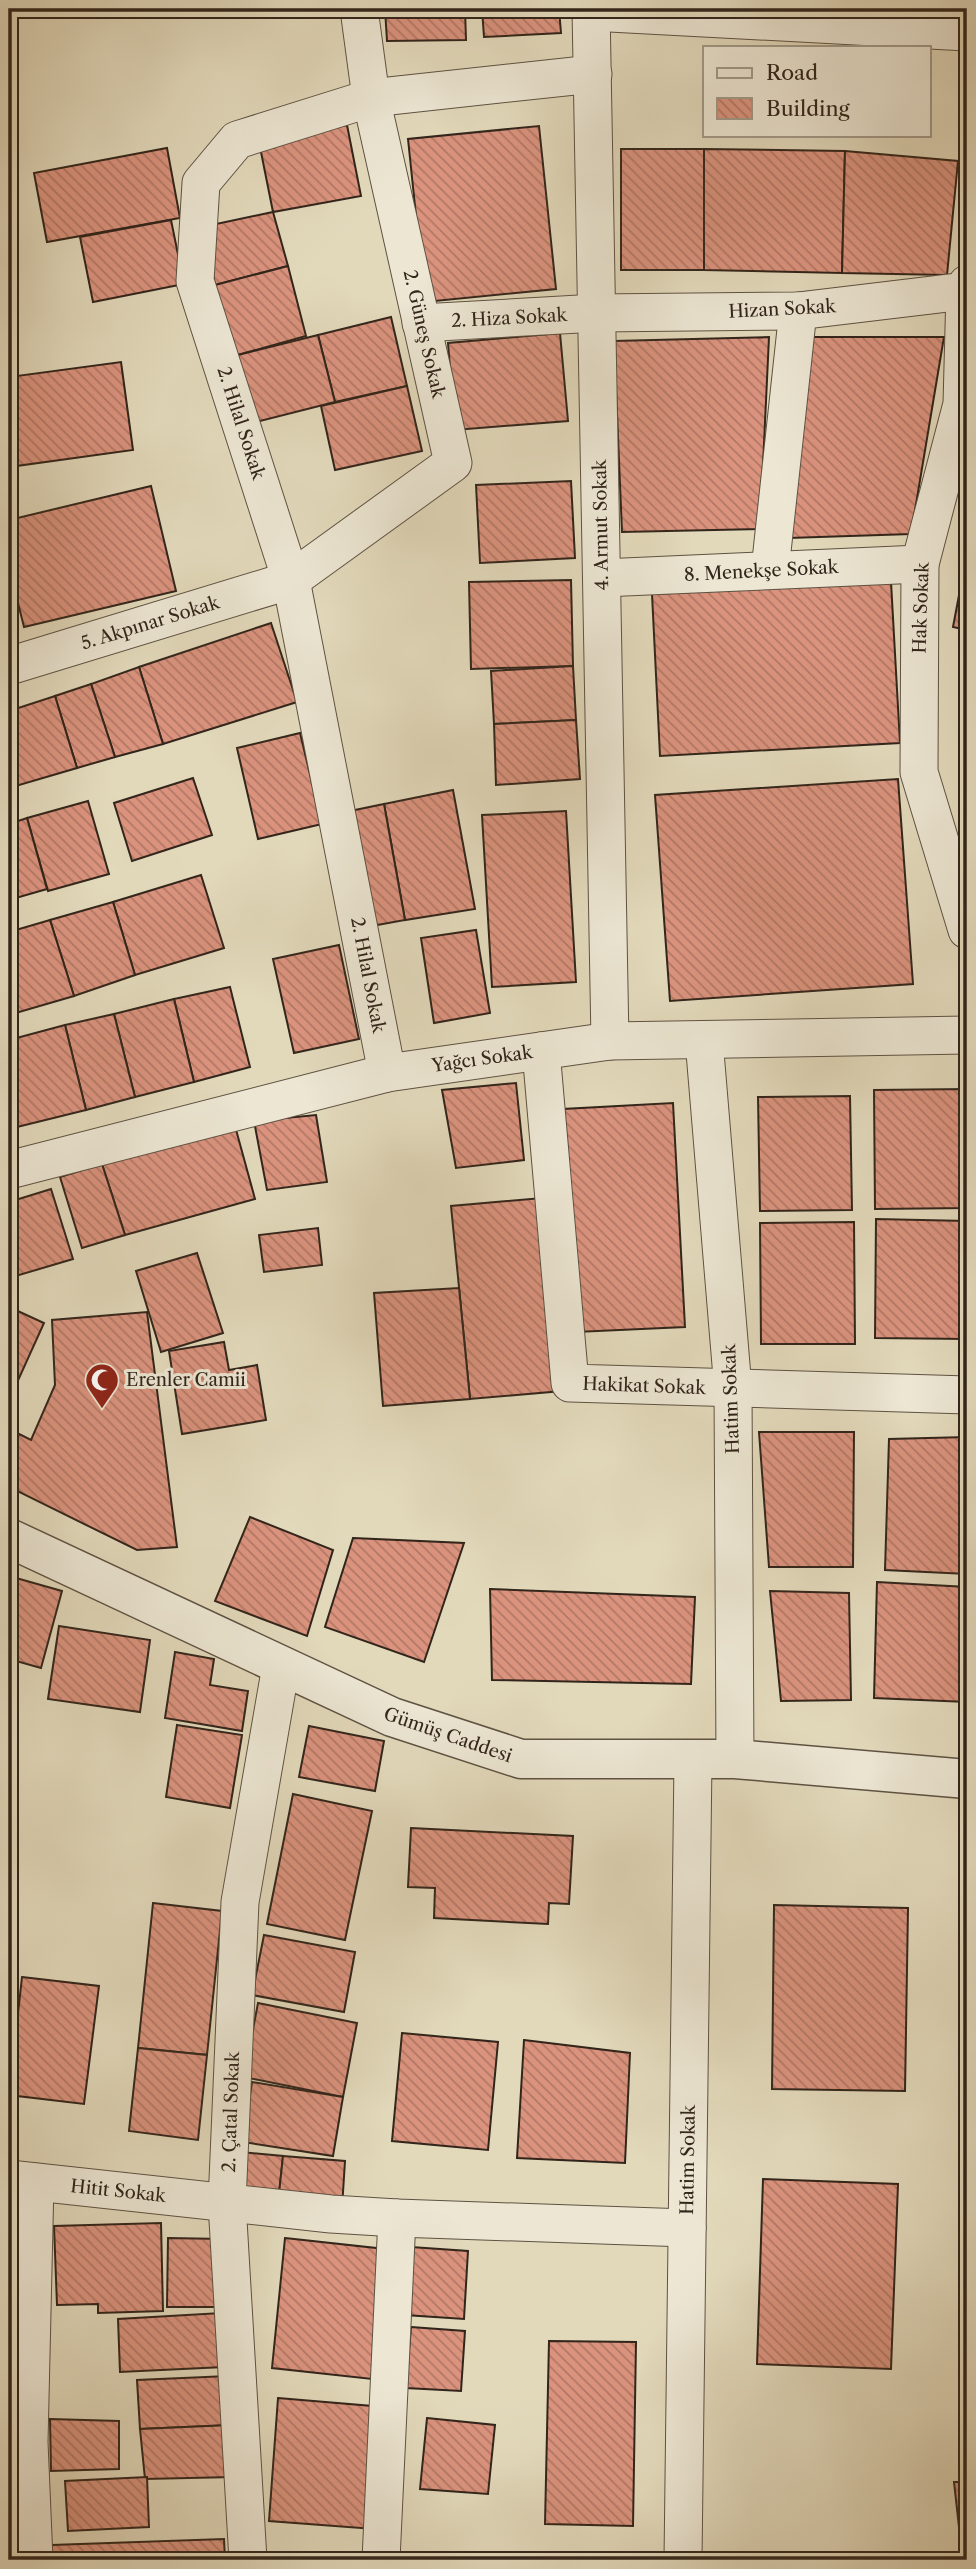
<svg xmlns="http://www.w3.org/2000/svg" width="976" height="2569" viewBox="0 0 976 2569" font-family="'Libre Caslon Text',serif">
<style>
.building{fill:url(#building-back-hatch);stroke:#32251b;stroke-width:2}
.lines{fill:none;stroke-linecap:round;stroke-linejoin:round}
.minor-casing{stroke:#5e5243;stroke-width:39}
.tertiary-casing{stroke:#5e5243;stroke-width:41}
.minor{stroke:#ece6d3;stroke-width:37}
.tertiary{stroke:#ece6d3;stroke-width:38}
.labels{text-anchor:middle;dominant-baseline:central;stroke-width:6;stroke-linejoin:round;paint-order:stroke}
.street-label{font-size:18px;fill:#32251b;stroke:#ece6d3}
.poi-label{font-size:18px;fill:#32251b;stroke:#ece6d3;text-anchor:start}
</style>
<defs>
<pattern id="building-back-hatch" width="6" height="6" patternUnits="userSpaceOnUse" patternTransform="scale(1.75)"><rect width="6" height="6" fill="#db937e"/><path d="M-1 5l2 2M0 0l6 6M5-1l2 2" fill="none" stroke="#b27866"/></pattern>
</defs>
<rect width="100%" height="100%" fill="#e2d9bb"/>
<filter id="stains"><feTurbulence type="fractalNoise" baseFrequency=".00286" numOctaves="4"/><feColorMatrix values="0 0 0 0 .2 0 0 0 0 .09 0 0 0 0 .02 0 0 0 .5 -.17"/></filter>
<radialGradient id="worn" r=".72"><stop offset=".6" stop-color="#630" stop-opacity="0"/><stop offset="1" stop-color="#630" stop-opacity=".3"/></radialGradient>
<g class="building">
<polygon points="385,9 465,9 466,40 387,41"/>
<polygon points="482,9 559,9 561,33 484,37"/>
<polygon points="347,125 361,196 273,212 259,142"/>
<polygon points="539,126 556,289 425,302 408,139"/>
<polygon points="167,148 180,218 47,242 34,173"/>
<rect x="621" y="149" width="83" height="121"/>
<polygon points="704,149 845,151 842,273 704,270"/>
<polygon points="845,151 958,161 947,275 842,273"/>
<polygon points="273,212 288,266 215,285 202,227"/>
<polygon points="171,220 184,284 93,302 80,237"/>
<polygon points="288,266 306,336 234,356 215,285"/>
<polygon points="391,317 407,386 335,402 318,335"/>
<polygon points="560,333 568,421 455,430 448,343"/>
<polygon points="318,335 335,402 252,423 234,356"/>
<polygon points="769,337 760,529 622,532 614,341"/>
<polygon points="809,337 944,337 911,534 789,538"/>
<polygon points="121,362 133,450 9,467 9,377"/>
<polygon points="407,386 422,451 335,470 321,406"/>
<polygon points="571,481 575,558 480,563 476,485"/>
<polygon points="151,486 176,591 24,627 9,567 9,520"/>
<polygon points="967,553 967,630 953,627"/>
<polygon points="571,580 573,666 471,669 469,582"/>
<polygon points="891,582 900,743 660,756 652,594"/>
<polygon points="271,623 297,702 163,744 139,667"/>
<polygon points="573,666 576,720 494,724 491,671"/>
<polygon points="139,667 163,744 115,757 91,684"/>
<polygon points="91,684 115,757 77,768 55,696"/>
<polygon points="55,696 77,768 9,788 9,711"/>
<polygon points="576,720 580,779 496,785 494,724"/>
<polygon points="300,733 322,824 258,839 237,748"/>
<polygon points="193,778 212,835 132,861 114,803"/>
<polygon points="898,779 913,984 670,1001 655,795"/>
<polygon points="453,790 475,909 405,920 384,804"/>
<polygon points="88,801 109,874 48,891 27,818"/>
<polygon points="384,804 405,920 366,927 345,812"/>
<polygon points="566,811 576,982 492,987 482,815"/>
<polygon points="27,818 47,889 9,900 9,824"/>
<polygon points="201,875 224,948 135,975 113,902"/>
<polygon points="113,902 135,975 74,996 50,920"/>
<polygon points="50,920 74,996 9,1015 9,932"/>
<polygon points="476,930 490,1013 434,1023 421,938"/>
<polygon points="339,945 359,1039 294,1053 273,959"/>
<polygon points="230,987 250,1067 194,1082 174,999"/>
<polygon points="174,999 194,1082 135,1097 114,1014"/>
<polygon points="114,1014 135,1097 86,1110 65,1025"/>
<polygon points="65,1025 86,1110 9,1129 9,1040"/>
<polygon points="516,1083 524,1160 456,1168 442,1090"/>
<polygon points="967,1089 967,1208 875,1209 874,1090"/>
<polygon points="850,1096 852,1210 760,1211 758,1097"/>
<polygon points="673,1103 685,1327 576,1332 563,1109"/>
<polygon points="316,1115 327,1182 267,1190 254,1121"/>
<polygon points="235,1126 255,1199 125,1235 102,1164"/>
<polygon points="102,1164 125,1235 82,1248 60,1177"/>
<polygon points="51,1189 73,1259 9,1278 9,1202"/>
<polygon points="542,1198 562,1391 470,1399 451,1206"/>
<polygon points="876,1219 967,1221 967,1339 875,1338"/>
<polygon points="854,1222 855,1344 761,1344 760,1223"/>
<polygon points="318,1228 322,1265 264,1272 259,1235"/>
<polygon points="197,1253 223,1333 161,1352 136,1271"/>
<polygon points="459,1288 470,1399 383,1406 374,1293"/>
<polygon points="9,1307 44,1323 11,1396 9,1395"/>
<polygon points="147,1312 177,1547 137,1550 9,1487 9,1461 19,1434 31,1440 55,1385 52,1320"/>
<polygon points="224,1342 229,1370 257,1365 266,1420 182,1434 169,1351"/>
<polygon points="759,1432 854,1432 853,1567 769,1567"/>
<polygon points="967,1437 967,1574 885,1570 889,1439"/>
<polygon points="250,1517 333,1550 307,1636 215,1601"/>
<polygon points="353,1538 464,1543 424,1662 325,1627"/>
<polygon points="9,1576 62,1591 41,1668 9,1659"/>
<polygon points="877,1582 967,1587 967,1702 874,1698"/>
<polygon points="490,1589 695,1597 691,1684 492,1680"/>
<polygon points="770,1591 849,1593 851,1700 781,1701"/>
<polygon points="59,1626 150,1640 140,1712 48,1699"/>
<polygon points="175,1652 214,1659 210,1685 248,1691 242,1731 165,1718"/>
<polygon points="177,1725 242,1735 230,1808 166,1797"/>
<polygon points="309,1726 384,1741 375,1791 299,1777"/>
<polygon points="293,1794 372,1811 345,1940 267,1924"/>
<polygon points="411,1828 573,1836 569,1904 549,1903 548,1924 434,1918 435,1888 408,1887"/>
<polygon points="153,1903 222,1911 207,2055 138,2048"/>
<polygon points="774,1905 908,1908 905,2091 772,2089"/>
<polygon points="264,1935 355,1952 344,2012 252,1995"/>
<polygon points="22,1977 99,1986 84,2104 9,2095"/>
<polygon points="258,2003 357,2023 343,2097 244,2077"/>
<polygon points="402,2033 498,2042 488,2150 392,2141"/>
<polygon points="524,2040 630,2053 625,2163 517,2158"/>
<polygon points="138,2048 207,2055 198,2140 129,2131"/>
<polygon points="252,2082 343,2097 333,2156 243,2142"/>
<polygon points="241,2152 283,2156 278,2203 237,2199"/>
<polygon points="283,2156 345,2161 342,2208 278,2203"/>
<polygon points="763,2179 898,2184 891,2369 757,2364"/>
<polygon points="9,2212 17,2213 10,2280 9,2280"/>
<polygon points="161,2223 163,2311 98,2313 98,2304 57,2305 54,2226"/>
<polygon points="168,2238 223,2239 222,2307 167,2307"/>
<polygon points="285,2238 385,2249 372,2379 272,2368"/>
<polygon points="411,2247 468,2251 464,2319 405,2315"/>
<polygon points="221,2313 224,2367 120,2372 118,2319"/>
<polygon points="411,2327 465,2331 461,2391 406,2388"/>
<polygon points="549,2341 636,2342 633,2526 545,2524"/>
<polygon points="228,2376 231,2425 140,2429 137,2380"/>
<polygon points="278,2398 384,2407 374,2529 269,2521"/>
<polygon points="427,2418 495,2425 488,2494 420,2489"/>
<polygon points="50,2419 119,2421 119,2469 51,2471"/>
<polygon points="231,2425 233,2477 145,2479 140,2429"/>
<polygon points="147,2477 149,2527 68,2531 65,2481"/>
<polygon points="954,2482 967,2482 967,2536 960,2536"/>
<polygon points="224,2539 225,2560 52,2560 52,2545"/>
</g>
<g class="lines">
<g class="minor-casing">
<g id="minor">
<polyline points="591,9 610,1041"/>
<polyline points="591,12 967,32"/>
<polyline points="967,284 965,291 962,404 920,564 919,772 967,930"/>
<polyline points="421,323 597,313 798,311 965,291"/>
<polyline points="770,570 798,311"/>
<polyline points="602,578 920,564"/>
<polyline points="9,666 291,580 453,463 371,98 359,9"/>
<polyline points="704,1040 733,1389 735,1759"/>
<polyline points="541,1051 570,1383 967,1395"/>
<polyline points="387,1073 291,580 195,281 201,183 237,140 371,98 593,74"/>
<polyline points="9,1170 387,1073 610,1041 967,1035"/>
<polyline points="9,2179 331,2214 397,2218 687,2228"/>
<polyline points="34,2560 29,2442 35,2182"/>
<polyline points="248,2560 227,2203 240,1902 281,1666"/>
<polyline points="381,2560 397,2218"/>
<polyline points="683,2560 693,1760"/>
</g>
</g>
<g class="tertiary-casing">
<polyline id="tertiary" points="9,1538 392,1717 521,1759 735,1759 967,1779"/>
</g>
<use href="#minor" class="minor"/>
<use href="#tertiary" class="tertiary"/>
</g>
<defs>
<g id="mosque-pin" transform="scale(1.75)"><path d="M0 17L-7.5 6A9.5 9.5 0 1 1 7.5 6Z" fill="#8f2418" stroke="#ece6d3"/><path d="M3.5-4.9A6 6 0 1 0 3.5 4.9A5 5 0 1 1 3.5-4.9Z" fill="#fff"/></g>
</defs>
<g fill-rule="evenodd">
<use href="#mosque-pin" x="102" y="1380"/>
</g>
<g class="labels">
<g class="street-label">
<text transform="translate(782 309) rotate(-3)">Hizan Sokak</text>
<text transform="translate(509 318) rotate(-3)">2. Hiza Sokak</text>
<text transform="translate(424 334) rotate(77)">2. Güneş Sokak</text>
<text transform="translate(241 423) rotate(72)">2. Hilal Sokak</text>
<text transform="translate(601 525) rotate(-91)">4. Armut Sokak</text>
<text transform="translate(761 571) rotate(-3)">8. Menekşe Sokak</text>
<text transform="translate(921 608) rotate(-88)">Hak Sokak</text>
<text transform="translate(150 623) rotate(-17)">5. Akpınar Sokak</text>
<text transform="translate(368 975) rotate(79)">2. Hilal Sokak</text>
<text transform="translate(482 1059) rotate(-8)">Yağcı Sokak</text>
<text transform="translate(644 1386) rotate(2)">Hakikat Sokak</text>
<text transform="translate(731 1399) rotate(-92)">Hatim Sokak</text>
<text transform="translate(448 1735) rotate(19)">Gümüş Caddesi</text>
<text transform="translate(231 2112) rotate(-88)">2. Çatal Sokak</text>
<text transform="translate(688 2160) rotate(-89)">Hatim Sokak</text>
<text transform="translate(118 2191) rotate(6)">Hitit Sokak</text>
</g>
<g class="poi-label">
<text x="126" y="1380">Erenler Camii</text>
</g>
</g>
<rect width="976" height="2569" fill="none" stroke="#e2d9bb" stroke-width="35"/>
<rect x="10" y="10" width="955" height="2548" fill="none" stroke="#32251b" stroke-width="3.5"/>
<rect x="18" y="18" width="941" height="2534" fill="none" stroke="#32251b" stroke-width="2"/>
<rect x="703" y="46" width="228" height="91" fill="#ece6d3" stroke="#a29989" stroke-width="2"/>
<rect x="717" y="68" width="35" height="10" fill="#ece6d3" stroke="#a29989" stroke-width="2"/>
<text x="766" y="80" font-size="21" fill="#32251b">Road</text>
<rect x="717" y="98" width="35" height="21" fill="url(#building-back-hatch)" stroke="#a29989" stroke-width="2"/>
<text x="766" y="116" font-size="21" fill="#32251b">Building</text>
<rect width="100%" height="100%" filter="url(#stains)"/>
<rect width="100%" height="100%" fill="url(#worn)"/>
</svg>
